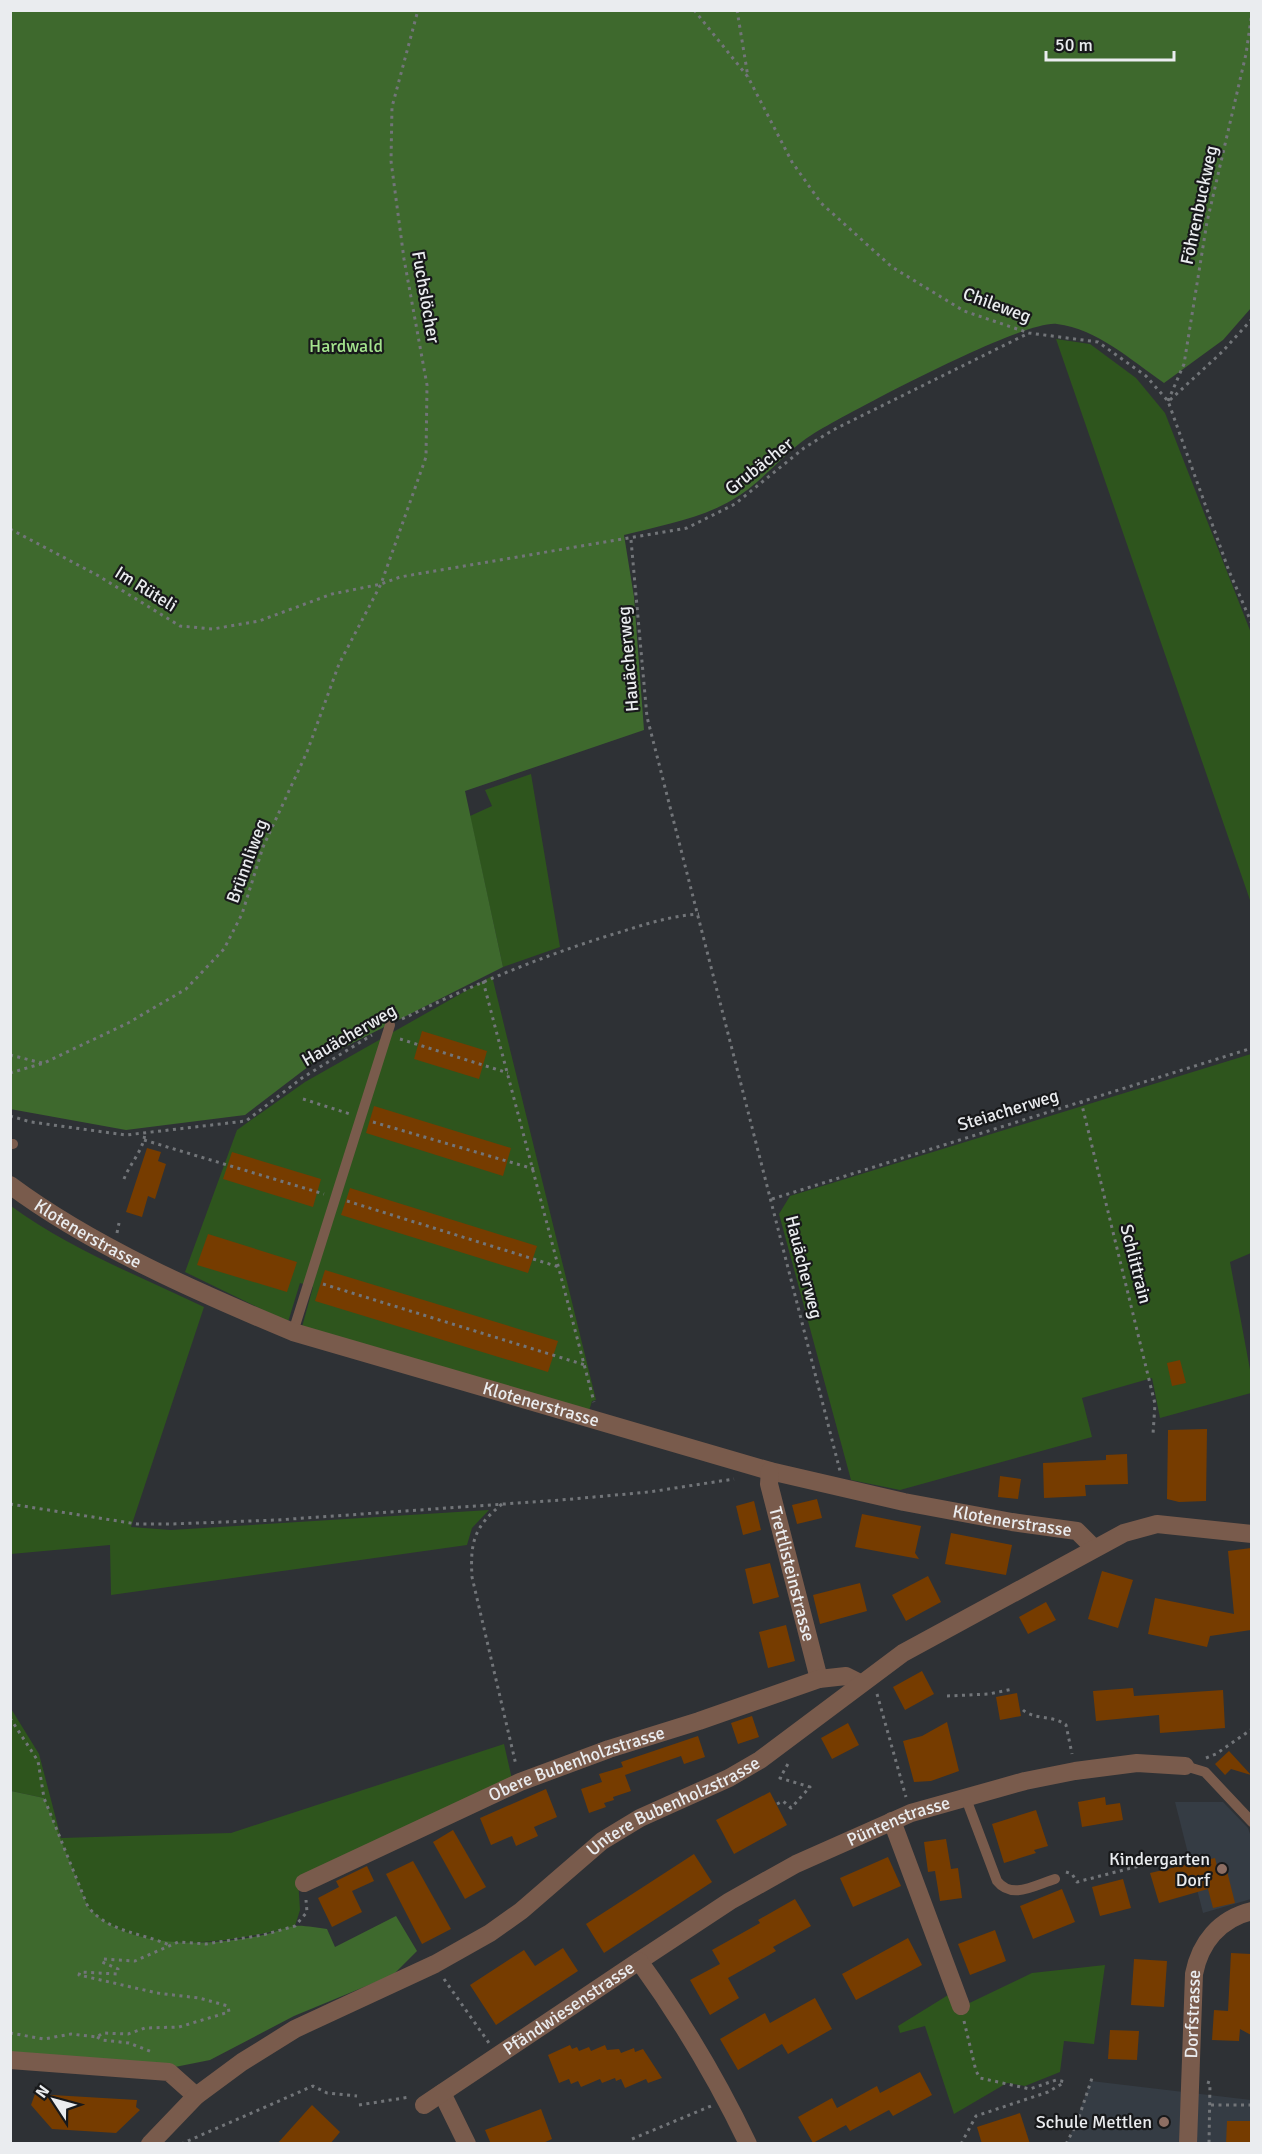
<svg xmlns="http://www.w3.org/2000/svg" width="1262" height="2154" viewBox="0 0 1262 2154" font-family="Signika,sans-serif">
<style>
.built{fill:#353c44}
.green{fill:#2e551d}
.forest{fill:#3e692d}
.building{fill:#763c00}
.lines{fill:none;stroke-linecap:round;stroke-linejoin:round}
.path{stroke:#727579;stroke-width:3;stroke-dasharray:3 4.5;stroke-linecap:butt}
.lane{stroke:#795b4c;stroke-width:10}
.street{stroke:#795b4c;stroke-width:18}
.education-dot{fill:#8d6e63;stroke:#18191b;stroke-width:2}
.labels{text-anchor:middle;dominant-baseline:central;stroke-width:4.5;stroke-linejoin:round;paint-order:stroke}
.street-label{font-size:18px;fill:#eaecef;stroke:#18191b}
.park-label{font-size:18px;fill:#a4e38d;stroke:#18191b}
.poi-label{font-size:18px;fill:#eaecef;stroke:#18191b;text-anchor:end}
</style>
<rect width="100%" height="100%" fill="#2e3135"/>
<g class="built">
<polygon points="1175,1802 1223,1802 1248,1828 1252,1840 1251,1899 1203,1913"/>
<polygon points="1091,2081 1251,2100 1251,2143 1067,2144"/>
</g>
<g class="green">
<polygon points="1056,339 1090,344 1136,378 1165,413 1251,633 1251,903"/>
<polygon points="531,774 560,947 503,967 470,816 492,806 485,790"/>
<polygon points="492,976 596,1400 592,1401 589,1411 302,1327 313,1287 300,1283 288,1322 185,1272 237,1130 305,1082"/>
<polygon points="1251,1054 1251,1253 1230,1262 1251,1375 1251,1393 1160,1418 1152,1378 1082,1398 1092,1437 900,1490 851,1480 779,1214 790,1196"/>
<path d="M11,1206C68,1248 139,1276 204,1307L131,1527L171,1530L489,1510L472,1528L467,1545L111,1595L110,1545L11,1554Z"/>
<path d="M10,1707L39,1754L61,1838L231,1833L504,1744L512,1779L298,1878L300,1910L295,1926C235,1942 135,1960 88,1907L44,1798L11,1791Z"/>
<polygon points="1105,1965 1094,2044 1064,2041 1060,2072 1025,2086 1007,2083 954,2114 925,2026 900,2033 898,2026 953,1992 959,2008 1032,1973"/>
</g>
<g class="forest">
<path d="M10,11H1251V308L1223,340L1164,383C1131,360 1097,329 1057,324C1024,319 849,412 813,434C784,452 762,483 732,500C700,519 659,526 624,535L634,597L644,730L465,791L503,967L313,1063L245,1115L126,1130L10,1109Z"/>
<path d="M11,1791L44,1798L88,1907C127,1951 210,1946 263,1935C273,1933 284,1928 294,1926C304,1925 317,1928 327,1929L335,1947L396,1916L417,1951L393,1975L294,2016L210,2060L160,2070L11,2060Z"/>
</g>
<g class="building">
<polygon points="422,1031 487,1051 479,1079 414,1059"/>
<polygon points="374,1106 511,1148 503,1176 366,1133"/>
<polygon points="147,1148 161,1152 158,1161 166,1164 155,1199 148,1196 142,1217 126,1212"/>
<polygon points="232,1152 321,1179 313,1207 223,1179"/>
<polygon points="350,1188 537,1246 528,1273 341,1215"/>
<polygon points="208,1234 297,1262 287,1292 197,1265"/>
<polygon points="325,1270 558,1341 548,1372 315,1301"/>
<polygon points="1180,1360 1186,1383 1172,1386 1167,1363"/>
<polygon points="1207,1429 1206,1501 1179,1502 1167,1499 1168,1430"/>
<polygon points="1127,1454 1128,1484 1085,1485 1086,1496 1044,1498 1043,1463 1106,1460 1106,1455"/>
<polygon points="1000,1476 1021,1479 1018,1499 998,1497"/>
<polygon points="817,1499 822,1518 797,1524 792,1505"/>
<polygon points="754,1501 761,1530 743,1535 736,1506"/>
<polygon points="862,1514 921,1526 915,1553 919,1559 855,1547"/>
<polygon points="951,1533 1012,1545 1006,1575 945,1564"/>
<polygon points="1251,1548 1251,1630 1210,1636 1207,1647 1148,1634 1155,1598 1234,1614 1228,1551"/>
<polygon points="770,1563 779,1597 753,1604 745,1569"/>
<polygon points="1102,1571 1133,1580 1118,1628 1088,1619"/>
<polygon points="928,1576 941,1602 906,1621 892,1595"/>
<polygon points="860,1583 867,1611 820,1624 813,1595"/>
<polygon points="1046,1602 1056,1620 1028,1634 1019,1617"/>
<polygon points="786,1625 795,1661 768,1668 759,1632"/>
<polygon points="922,1671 934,1694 905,1710 893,1687"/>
<polygon points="1133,1688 1134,1696 1223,1690 1225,1728 1160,1733 1159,1715 1096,1721 1093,1691"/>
<polygon points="1017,1693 1021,1716 1000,1720 996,1697"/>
<polygon points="752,1716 759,1737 738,1744 731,1723"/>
<polygon points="947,1722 959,1771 931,1781 914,1782 903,1741 922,1736"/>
<polygon points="848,1723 859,1745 832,1759 821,1738"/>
<polygon points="698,1736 705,1757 684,1764 681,1756 625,1775 631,1791 613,1797 614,1800 604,1803 606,1807 589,1813 581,1789 602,1782 599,1774 623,1767 621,1762"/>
<polygon points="1229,1751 1251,1775 1231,1769 1225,1775 1215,1764"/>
<polygon points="546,1789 557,1817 534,1827 538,1836 516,1846 512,1836 491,1845 480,1818"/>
<polygon points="770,1792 787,1825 734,1854 716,1820"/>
<polygon points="1105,1797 1106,1805 1120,1803 1123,1820 1082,1827 1078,1802"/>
<polygon points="1036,1810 1048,1846 1034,1850 1036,1853 1004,1863 992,1824"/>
<polygon points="453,1830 486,1887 465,1899 433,1842"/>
<polygon points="946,1839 951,1869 958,1868 962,1898 940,1901 935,1871 928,1872 924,1842"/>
<polygon points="694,1854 712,1882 604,1953 586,1924"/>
<polygon points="888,1857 901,1886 853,1907 840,1878"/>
<polygon points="1215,1858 1217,1866 1225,1863 1235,1903 1213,1908 1208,1889 1159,1903 1150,1873"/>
<polygon points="413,1861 451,1929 422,1944 386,1874"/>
<polygon points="367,1866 374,1881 352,1891 362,1912 332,1927 318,1898 339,1887 336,1881"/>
<polygon points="1123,1879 1131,1908 1100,1916 1092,1887"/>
<polygon points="1062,1889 1075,1922 1033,1939 1020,1906"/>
<polygon points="795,1899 811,1926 773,1947 776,1951 728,1978 739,1998 710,2015 690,1980 720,1964 712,1950 760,1923 758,1920"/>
<polygon points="995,1930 1006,1961 970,1975 958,1944"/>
<polygon points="908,1938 922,1965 856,2000 842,1974"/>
<polygon points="563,1948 578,1971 496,2025 470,1985 524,1950 535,1966"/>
<polygon points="1231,1953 1251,1954 1251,2035 1240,2029 1239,2041 1212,2040 1214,2010 1228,2011"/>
<polygon points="1134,1959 1167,1961 1164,2007 1131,2005"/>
<polygon points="815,1998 832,2029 788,2054 782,2044 738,2070 720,2039 765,2013 770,2023"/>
<polygon points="1110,2030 1139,2031 1137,2060 1108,2059"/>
<polygon points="570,2045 572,2049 577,2047 579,2051 589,2047 591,2051 605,2045 607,2050 619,2049 621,2053 634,2048 635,2052 643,2049 662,2078 648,2083 646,2079 625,2088 621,2079 616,2081 615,2078 602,2083 600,2079 581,2087 578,2081 571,2084 569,2079 559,2083 548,2055"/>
<polygon points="920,2072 932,2095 893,2116 889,2110 850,2131 846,2125 813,2143 798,2117 832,2098 837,2108 877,2086 880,2093"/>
<polygon points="35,2094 137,2100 136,2107 140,2110 116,2133 52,2129 31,2105"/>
<polygon points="312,2105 340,2132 330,2144 277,2144"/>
<polygon points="541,2109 552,2139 541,2144 491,2144 485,2130"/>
<polygon points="1020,2113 1030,2144 982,2144 977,2127"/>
<polygon points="1227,2121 1251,2121 1250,2144 1226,2144"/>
</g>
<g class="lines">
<g class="path">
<polyline points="694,10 748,77 792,162 821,203 892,267 964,311 1029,333 1098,342 1146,376 1168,401 1229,571 1252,624"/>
<polyline points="737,10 748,77"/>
<polyline points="1170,400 1222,352 1252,319"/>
<polyline points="1168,401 1184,364 1207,222 1246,54 1252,12"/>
<polyline points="10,529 97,575 180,626 213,629 259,621 332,594 381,584 400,577 687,528 735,504 804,448 833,430 1029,333"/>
<polyline points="631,540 647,717 840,1471"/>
<polyline points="483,981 594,1402"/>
<path d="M402,1019C471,986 541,956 614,934C643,925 669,916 699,914"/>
<polyline points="400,1039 508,1073"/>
<polyline points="10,1055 42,1063"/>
<polyline points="10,1073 44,1063 128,1023 186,989 224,949 242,914 263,847 307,752 339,664 381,584 426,457 427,385 404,259 391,161 392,107 418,10"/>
<polyline points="303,1099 350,1114"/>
<polyline points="1081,1101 1155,1404 1153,1434"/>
<polyline points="10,1116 31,1122 126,1135 246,1121 302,1078 372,1035"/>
<polyline points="373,1122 534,1169"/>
<polyline points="144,1140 324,1194"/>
<path d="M124,1179C130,1163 144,1150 145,1132"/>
<polyline points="772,1199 1252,1048"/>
<polyline points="347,1201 559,1267"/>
<polyline points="117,1233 119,1223"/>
<polyline points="323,1284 585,1365"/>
<polyline points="10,1504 137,1524 171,1524 277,1520 561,1500 649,1492 734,1479"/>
<path d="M502,1504C474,1527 470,1542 472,1577L516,1765"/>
<polyline points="877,1694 906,1797"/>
<polyline points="947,1696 989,1694 1013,1689"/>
<path d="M1023,1710C1034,1720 1053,1715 1066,1725L1072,1754"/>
<path d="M10,1718L38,1761L44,1798L88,1907C110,1933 140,1932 169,1945"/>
<polyline points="1206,1758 1216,1754 1252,1729"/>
<polyline points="777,1804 783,1801 791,1808 810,1787 780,1778 789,1762"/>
<polyline points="1066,1872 1072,1874 1077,1882 1166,1859"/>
<polyline points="444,1979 489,2043"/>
<polyline points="964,2021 976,2071 980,2078 1030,2089 1056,2080 1066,2082"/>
<polyline points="10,2033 44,2039 71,2034 97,2037 103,2033 128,2034 145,2028 179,2027 229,2012 228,2006 199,1998 157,1993 79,1975 80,1972 117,1974 118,1969 102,1962 103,1959 135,1961 178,1942 206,1944 263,1935 295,1926 307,1912 306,1900"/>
<polyline points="97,2037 102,2040 129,2043 152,2052"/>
<polyline points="1207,2082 1210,2083 1209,2144"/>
<polyline points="359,2105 410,2097"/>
<polyline points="1211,2105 1252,2105"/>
<polyline points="632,2139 711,2106"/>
<polyline points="181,2144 313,2086 327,2093 357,2096"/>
<polyline points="961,2144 976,2116 1048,2092 1065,2082"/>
<polyline points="1066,2144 1077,2123 1092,2078"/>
</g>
<g class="lane">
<polyline points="10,1144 13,1144"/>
<polyline points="293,1332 390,1025"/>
<polyline points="1185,1766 1205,1772 1252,1822"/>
<path d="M965,1796L997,1881C1012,1900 1035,1885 1055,1879"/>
</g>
<g class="street">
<path id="s1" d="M10,1185C92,1246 199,1293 293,1332L770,1471L904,1502L1012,1522L1077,1531L1094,1548"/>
<path id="s2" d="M770,1471L769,1484L819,1679"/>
<polyline points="892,1821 961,2006"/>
<path id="s3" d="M304,1883L520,1782L609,1749L699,1721L819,1679L846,1676L860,1683"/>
<path id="s4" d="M639,1961L730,1901L796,1864L911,1813L1025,1781L1075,1771L1137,1763L1185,1766"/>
<polyline points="10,2060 169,2072 196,2096"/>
<polyline points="442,2093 467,2144"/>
<path id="s5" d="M424,2105L639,1961C681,2019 717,2079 748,2144"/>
<path id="s6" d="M150,2144L196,2096L242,2062L295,2029L435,1964L490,1933L521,1911L602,1841L640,1818L729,1778L760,1760L903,1653L1124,1533L1157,1524L1252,1534"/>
<path id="s7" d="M1188,2144L1194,1974C1200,1943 1219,1919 1252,1911"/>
</g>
</g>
<g class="education-dot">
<circle cx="1222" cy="1869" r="6"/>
<circle cx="1164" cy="2122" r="6"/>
</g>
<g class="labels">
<g class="street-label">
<text transform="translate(1199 205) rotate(-78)">Föhrenbuckweg</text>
<text transform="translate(426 297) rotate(80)">Fuchslöcher</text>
<text transform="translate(997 305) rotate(20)">Chileweg</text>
<text transform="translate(759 466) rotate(-38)">Grubächer</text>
<text transform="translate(146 589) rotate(32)">Im Rüteli</text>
<text transform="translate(628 659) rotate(-95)">Hauächerweg</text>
<text transform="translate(247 861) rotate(-70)">Brünnliweg</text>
<text transform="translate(349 1035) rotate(-30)">Hauächerweg</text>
<text transform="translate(1008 1110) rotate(-17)">Steiacherweg</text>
<text stroke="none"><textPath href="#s1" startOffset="92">Klotenerstrasse</textPath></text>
<text transform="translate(1136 1264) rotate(76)">Schlittrain</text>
<text transform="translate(804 1267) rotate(76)">Hauächerweg</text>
<text stroke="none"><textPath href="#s1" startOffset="578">Klotenerstrasse</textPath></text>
<text stroke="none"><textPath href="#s1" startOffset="1064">Klotenerstrasse</textPath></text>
<text stroke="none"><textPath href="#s2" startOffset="106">Trettlisteinstrasse</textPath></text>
<text stroke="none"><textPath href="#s3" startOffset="298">Obere Bubenholzstrasse</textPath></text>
<text stroke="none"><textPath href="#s6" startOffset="628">Untere Bubenholzstrasse</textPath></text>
<text stroke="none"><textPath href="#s4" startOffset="296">Püntenstrasse</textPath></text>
<text stroke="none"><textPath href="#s5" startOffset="174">Pfändwiesenstrasse</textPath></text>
<text stroke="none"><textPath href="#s7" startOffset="130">Dorfstrasse</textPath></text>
</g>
<g class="park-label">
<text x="346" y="346">Hardwald</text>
</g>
<g class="poi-label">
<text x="1210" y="1859">Kindergarten<tspan x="1210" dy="21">Dorf</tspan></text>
<text x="1152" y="2122">Schule Mettlen</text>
</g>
</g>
<rect width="1262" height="2154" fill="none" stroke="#eaecef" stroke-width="24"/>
<g transform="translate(54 2100) rotate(306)" stroke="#18191b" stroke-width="4.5" paint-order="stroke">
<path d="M0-4.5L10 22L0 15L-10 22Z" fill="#eaecef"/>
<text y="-9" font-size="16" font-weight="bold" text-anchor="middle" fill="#eaecef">N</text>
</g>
<path d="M1046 51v9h128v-9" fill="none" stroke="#eaecef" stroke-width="3"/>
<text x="1055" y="51" font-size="18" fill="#eaecef" stroke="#18191b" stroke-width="4.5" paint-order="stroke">50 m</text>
</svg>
